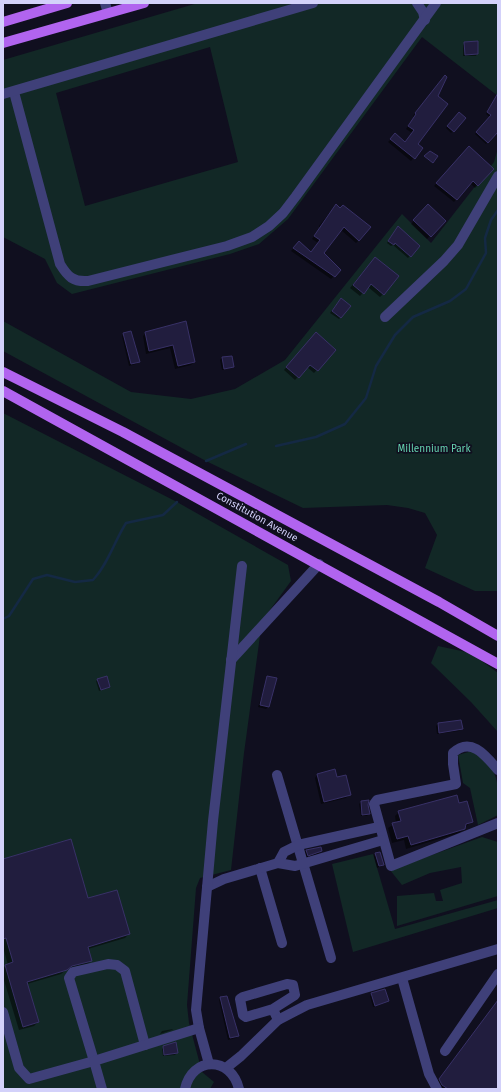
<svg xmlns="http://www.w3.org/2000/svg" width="501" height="1092" viewBox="0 0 501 1092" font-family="'Fira Sans',sans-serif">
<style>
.green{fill:#122826;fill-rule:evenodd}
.shadow{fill:#0007}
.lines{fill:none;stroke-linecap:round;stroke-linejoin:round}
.stream{stroke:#142944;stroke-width:2.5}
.building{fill:#211d3e;stroke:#383167}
.minor{stroke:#3f4079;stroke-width:10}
.major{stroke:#b164ef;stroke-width:10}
.labels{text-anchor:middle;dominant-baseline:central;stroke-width:3.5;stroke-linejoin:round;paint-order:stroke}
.park-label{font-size:10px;fill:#65d2af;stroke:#100f1f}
.street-label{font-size:10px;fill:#d3d1fa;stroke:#100f1f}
</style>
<rect width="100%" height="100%" fill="#100f1f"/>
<g class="green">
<path d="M198,3H498V96L422,37L288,219L259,244L230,254L72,294L57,283L45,259L3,237V60ZM210,47L238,162L85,206L56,93Z"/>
<polygon points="498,148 498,591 475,591 425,568 437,535 425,513 408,508 387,505 303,508 206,461 3,351 3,321 131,392 191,399 235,389 285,360 402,214 431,243 494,162"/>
<polygon points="3,413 177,502 288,565 291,581 262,621 244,753 231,870 200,878 196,888 187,1005 189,1023 202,1072 214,1082 210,1089 3,1089"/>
<polygon points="438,646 471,653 498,673 498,732 471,702 431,663"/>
<path d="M472,751C501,771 498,781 498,815L478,825L470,788L463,783L458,755Z"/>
<polygon points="482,837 498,842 498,896 397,926 397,896 434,893 436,901 443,901 440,890 462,883 461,867 430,873 402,885 390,870"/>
<polygon points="373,854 395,929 498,900 498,908 353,952 332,864"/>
</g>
<g class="shadow">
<polygon points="465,43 477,54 476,56 463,56 463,45"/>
<polygon points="442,79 417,144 422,148 411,161 388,142 395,135 404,143 412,133 406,129 414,118 413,116"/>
<polygon points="494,101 498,103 498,130 486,144 475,134 490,117 486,114"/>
<polygon points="459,113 464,118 451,133 446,128"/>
<polygon points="469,148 492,169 475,188 470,183 454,202 434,186"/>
<polygon points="336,205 359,240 356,243 341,230 323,253 340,270 331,279 291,251 299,243 311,253 318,243 312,239 320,228 319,226"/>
<polygon points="428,206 444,221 427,239 411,224"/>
<polygon points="396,229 419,246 408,258 393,245 391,246 387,243"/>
<polygon points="372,261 383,294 380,297 368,287 360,296 350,288"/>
<polygon points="339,301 341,317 339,319 330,313"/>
<polygon points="185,322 194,362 191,365 175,369 170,348 146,354 143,336 146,333"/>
<polygon points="124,334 138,362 136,364 129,366 122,336"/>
<polygon points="313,337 335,350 314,373 307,367 295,380 284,370"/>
<polygon points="222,358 233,367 222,370 220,360"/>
<polygon points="268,677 268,707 266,709 258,707"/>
<polygon points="98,680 109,686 99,691 96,681"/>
<polygon points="438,724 461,729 459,731 437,734 436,726"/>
<polygon points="318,774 337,779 349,795 346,798 321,804 315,778"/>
<polygon points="361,802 369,814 367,816 361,816 359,804"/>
<polygon points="458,804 471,822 459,833 406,849 404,840 392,843 388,828 396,823 395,816 399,812"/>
<polygon points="306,851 321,851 318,854 304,858 303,854"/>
<polygon points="376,854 383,865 377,868 374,856"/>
<polygon points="3,860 87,899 129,934 125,938 88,949 91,961 87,965 66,970 61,974 27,984 38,1022 34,1026 19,1030 3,977 3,968 8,965 3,947"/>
<polygon points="372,994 388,1001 373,1007 370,996"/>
<polygon points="221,998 238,1036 236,1038 228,1040 219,1000"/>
<polygon points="498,1002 498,1089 438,1089 435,1084"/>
<polygon points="173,1029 172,1030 160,1034 162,1031"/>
<polygon points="164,1047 177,1053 175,1055 163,1056 162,1049"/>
</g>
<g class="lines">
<g class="stream">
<polyline points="276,446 316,437 345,424 366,398 376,366 395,335 413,317 450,301 466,289 486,253 485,238 491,220 498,210"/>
<polyline points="206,461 246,444"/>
<path d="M3,619L9,616L33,579L47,575L75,582L93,580C108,564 114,542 126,523L163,515L177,502"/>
</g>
</g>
<g class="building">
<polygon points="478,41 478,54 465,55 464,42"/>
<polygon points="445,75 447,77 438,96 448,104 418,144 423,148 415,159 390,139 395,133 405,142 414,130 408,126 416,114 415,113"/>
<polygon points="498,93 498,132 488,143 476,132 491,115 487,112"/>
<polygon points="459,112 466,118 454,132 447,126"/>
<polygon points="469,146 494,169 478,186 473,181 457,200 436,183"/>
<polygon points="430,151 438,156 433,163 424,156"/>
<polygon points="336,204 340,208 343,205 371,227 359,241 344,227 324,253 341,270 335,277 293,248 299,241 311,252 320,240 314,236"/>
<polygon points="428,204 446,221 431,237 413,220"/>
<polygon points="398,226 420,246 411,257 395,243 394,245 388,241"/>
<polygon points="375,257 399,276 384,295 371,284 364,294 353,285"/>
<polygon points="341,298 351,306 341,318 332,311"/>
<polygon points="186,321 195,362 178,366 173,345 149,351 145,332"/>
<polygon points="131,331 140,362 131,364 123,333"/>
<polygon points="316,332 336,350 318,371 310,365 299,378 286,367"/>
<polygon points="232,356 234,367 224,369 222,357"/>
<polygon points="107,676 110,687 101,690 97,679"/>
<polygon points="267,676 277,678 269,707 260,705"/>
<polygon points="461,720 463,729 439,733 438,723"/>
<polygon points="335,769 337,777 346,775 351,795 324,802 317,774"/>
<polygon points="457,795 459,803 467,801 473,822 466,824 465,829 411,845 408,836 397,839 392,823 401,821 398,811"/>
<polygon points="369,800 368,805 370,814 362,815 361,801"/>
<polygon points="71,839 88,898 117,890 130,934 88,947 92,961 72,966 67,970 27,982 39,1022 23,1027 5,965 13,962 6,938 3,939 3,859"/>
<polygon points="321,847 322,851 308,856 306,850"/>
<polygon points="380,852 384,865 379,866 375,853"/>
<polygon points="385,989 389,1001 375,1006 371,993"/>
<polygon points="227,996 239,1036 230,1038 220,997"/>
<polygon points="498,1000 498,1089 448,1089 442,1085 439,1079"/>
<polygon points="176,1042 178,1053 164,1055 163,1046"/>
</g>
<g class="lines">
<g class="minor">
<polyline points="105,3 108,13"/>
<polyline points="417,3 423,12 425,20"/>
<path d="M14,92L60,264C68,277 73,282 88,281L227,246L252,237L269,226L283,213L296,196L436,3"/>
<polyline points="3,94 313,3"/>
<polyline points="385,317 444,261 458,245 498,176"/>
<polyline points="231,660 319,564"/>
<path d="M498,770C486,756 471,736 453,753V764L456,784L377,800L374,804L391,866L498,823"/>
<polyline points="277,775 331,958"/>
<polyline points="278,863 284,852 298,845 379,827"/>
<polyline points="260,868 282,943"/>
<polyline points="207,887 224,879 278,863 295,866 383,840"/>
<polyline points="402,978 429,1074 437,1089"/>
<polyline points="273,1009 295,995 293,985 287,984 243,997 240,999 243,1015 246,1017 273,1009 278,1020"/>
<polyline points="3,1012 19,1068 29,1079 94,1061 69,978 73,972 108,964 117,965 125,971 145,1045"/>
<polyline points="445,1051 498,974"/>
<polyline points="209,1064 199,1028 196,1010 213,821 242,566"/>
<polyline points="226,1068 241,1056 278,1020 307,1005 498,949"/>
<polyline points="102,1089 94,1061 199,1028"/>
<path d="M185,1089C192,1056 231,1056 239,1089"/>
</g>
<g class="major">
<polyline points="3,22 67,3"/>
<polyline points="3,43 144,3"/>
<polyline points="3,372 123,432 439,602 498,636"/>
<polyline points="3,391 498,664"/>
</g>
</g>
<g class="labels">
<g class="park-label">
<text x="434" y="449">Millennium Park</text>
</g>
<g class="street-label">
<text transform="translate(257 517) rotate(29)">Constitution Avenue</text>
</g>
</g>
<rect width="501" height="1092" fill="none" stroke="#d3d1fa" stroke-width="8"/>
</svg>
